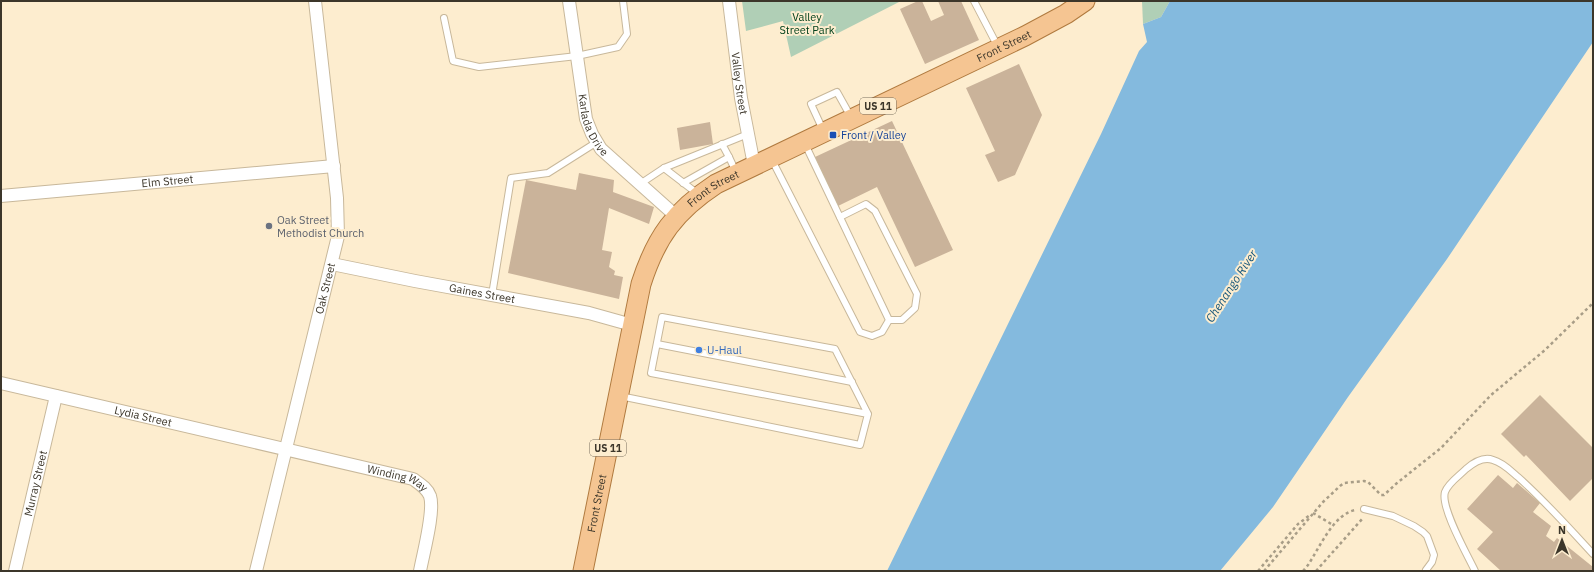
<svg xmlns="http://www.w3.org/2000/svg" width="1594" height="572" viewBox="0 0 1594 572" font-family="'IBM Plex Sans',sans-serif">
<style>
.green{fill:#b0cfb6}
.water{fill:#84bade}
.building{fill:#cab39a}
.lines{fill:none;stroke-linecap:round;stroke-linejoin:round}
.lane-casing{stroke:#c8b89b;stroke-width:8}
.street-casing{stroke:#c8b89b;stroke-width:14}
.primary-casing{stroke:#b07a3f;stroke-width:21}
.path{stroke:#a89d87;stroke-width:2.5;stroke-dasharray:3 3;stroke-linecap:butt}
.lane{stroke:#fff;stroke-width:6}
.street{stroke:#fff;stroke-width:12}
.primary{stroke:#f5c592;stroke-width:19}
.transit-dot{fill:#1a4fb4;stroke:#fdedcf;stroke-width:1.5}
.worship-dot{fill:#6b7280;stroke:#fdedcf;stroke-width:1.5}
.shop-dot{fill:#3f7fe0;stroke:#fdedcf;stroke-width:1.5}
.labels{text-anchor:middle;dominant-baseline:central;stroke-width:4;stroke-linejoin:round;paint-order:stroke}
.shield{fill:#fdedcf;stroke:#766d5c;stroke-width:1}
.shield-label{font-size:10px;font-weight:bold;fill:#3c362a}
.park-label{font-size:11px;fill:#01401b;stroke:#fdedcf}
.street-label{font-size:11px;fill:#3c362a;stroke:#fdedcf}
.transit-label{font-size:11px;fill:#164399;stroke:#fdedcf;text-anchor:start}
.worship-label{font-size:11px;fill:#5b616d;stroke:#fdedcf;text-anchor:start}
.shop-label{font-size:11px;fill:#366cbe;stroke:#fdedcf;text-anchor:start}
.water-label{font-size:12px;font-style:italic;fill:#18577b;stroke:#fdedcf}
</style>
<rect width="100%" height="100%" fill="#fdedcf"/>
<g class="green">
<polygon points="742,1 901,1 791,57 783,21 746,31"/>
<polygon points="1142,1 1170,1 1161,17 1143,24"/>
</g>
<polygon class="water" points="1170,1 1593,1 1593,42 1447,259 1348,397 1273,507 1220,571 887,571 1101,134 1139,51 1147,42 1143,24 1161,17"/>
<g class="building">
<polygon points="918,1 922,1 931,21 944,15 938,1 961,1 979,40 925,64 900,9"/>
<polygon points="1019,64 1042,115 1015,175 998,182 985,155 995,151 966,88"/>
<polygon points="892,121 953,250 915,267 877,187 838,206 815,157"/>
<polygon points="710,122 713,144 680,150 677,128"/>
<polygon points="579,173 614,180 613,192 654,207 649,224 609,208 602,250 612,252 609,267 615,271 614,275 623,277 619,299 508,273 526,180 576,190"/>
<polygon points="1540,395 1593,448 1593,478 1570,501 1526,455 1524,457 1501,434"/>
<polygon points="1498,475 1513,488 1517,483 1540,503 1533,512 1551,526 1546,536 1554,542 1557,538 1593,567 1593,571 1501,571 1477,549 1493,532 1467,509"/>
</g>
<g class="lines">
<g class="lane-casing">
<g id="lane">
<polyline points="974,1 998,47"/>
<polyline points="444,18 453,61 479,67 577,56 618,47 627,34 623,1"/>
<polyline points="823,130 811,104 837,92 851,117"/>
<polyline points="722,144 729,157"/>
<polyline points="772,160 860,332 872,336 882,332 889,320 805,144"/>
<polyline points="664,168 698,194"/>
<polyline points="683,183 729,157 736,172"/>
<polyline points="640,184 664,168 748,134"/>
<polyline points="840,217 866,204 875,211 917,294 915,308 902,320 889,320"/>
<polyline points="492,295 511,178 548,173 597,142"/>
<polyline points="657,344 852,382"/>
<polyline points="620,396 860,445 868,414 835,349 662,317 651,373 868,414"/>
<polyline points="1364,509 1393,516 1414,526 1423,532 1427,536 1434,555 1432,562 1426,570"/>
<path d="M1475,571C1468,556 1440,507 1445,492C1448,483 1459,476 1466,469C1473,463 1483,456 1493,460C1502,462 1511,471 1518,477C1545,501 1569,528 1593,554"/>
</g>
</g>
<g class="street-casing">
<g id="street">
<path id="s1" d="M569,1L586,119L592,134L601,149L676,216"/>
<path id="s2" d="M729,1L741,98L754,165"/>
<path id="s3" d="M1,196L334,166"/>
<path id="s4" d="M332,264L415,281L589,313L632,325"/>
<path id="s5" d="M1,383L413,479C420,484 427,488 430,496C435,511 423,554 420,571"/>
<path id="s6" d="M15,571L56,396"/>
<path id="s7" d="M256,571L338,236L337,198L315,1"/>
</g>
</g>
<g class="primary-casing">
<g id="primary">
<path id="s8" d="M583,571L641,284C656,237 675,211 716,184L1025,36L1066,14L1085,1"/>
</g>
</g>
<g class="path">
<polyline points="1313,513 1333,525"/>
<polyline points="1258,571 1298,524 1310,515"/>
<polyline points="1264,571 1323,502 1340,486 1344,483 1364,481 1368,482 1381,495 1384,495 1397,483 1441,448 1491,395 1545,350 1593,303"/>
<path d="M1303,571L1308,565C1320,547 1334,513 1356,510"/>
<polyline points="1316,571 1363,518"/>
</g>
<use href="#lane" class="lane"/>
<use href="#street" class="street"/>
<use href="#primary" class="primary"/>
</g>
<rect class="transit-dot" x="829" y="131" width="8" height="8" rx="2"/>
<circle class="worship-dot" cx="269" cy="226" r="4"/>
<circle class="shop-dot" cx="699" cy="350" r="4"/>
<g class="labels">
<g class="shield">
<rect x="860" y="98" width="36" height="16" rx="3"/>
<rect x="590" y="440" width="36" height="16" rx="3"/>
</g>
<g class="shield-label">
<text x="878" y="106">US 11</text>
<text x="608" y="448">US 11</text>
</g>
<g class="park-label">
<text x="807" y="17">Valley<tspan x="807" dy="13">Street Park</tspan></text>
</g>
<g class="street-label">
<text stroke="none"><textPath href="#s8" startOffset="740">Front Street</textPath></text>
<text stroke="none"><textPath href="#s2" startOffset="83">Valley Street</textPath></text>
<text stroke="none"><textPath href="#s1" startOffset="127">Karlada Drive</textPath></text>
<text stroke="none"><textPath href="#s3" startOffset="167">Elm Street</textPath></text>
<text stroke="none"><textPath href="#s8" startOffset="416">Front Street</textPath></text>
<text stroke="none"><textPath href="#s7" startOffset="291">Oak Street</textPath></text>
<text stroke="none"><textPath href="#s4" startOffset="153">Gaines Street</textPath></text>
<text stroke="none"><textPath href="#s5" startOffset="146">Lydia Street</textPath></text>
<text stroke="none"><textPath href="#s5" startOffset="408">Winding Way</textPath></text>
<text stroke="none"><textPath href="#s6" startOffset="90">Murray Street</textPath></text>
<text stroke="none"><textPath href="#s8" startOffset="69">Front Street</textPath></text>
</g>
<g class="transit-label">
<text x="841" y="135">Front / Valley</text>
</g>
<g class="worship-label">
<text x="277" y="220">Oak Street<tspan x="277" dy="13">Methodist Church</tspan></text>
</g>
<g class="shop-label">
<text x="707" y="350">U-Haul</text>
</g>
<g class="water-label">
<text transform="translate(1231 286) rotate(-57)">Chenango River</text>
</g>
</g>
<rect width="1594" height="572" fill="none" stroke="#3c362a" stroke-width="4"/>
<g transform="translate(1562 540)" stroke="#fdedcf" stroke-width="3" paint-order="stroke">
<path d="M0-3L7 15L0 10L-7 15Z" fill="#3c362a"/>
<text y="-6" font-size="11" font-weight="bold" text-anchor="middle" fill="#3c362a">N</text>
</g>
</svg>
